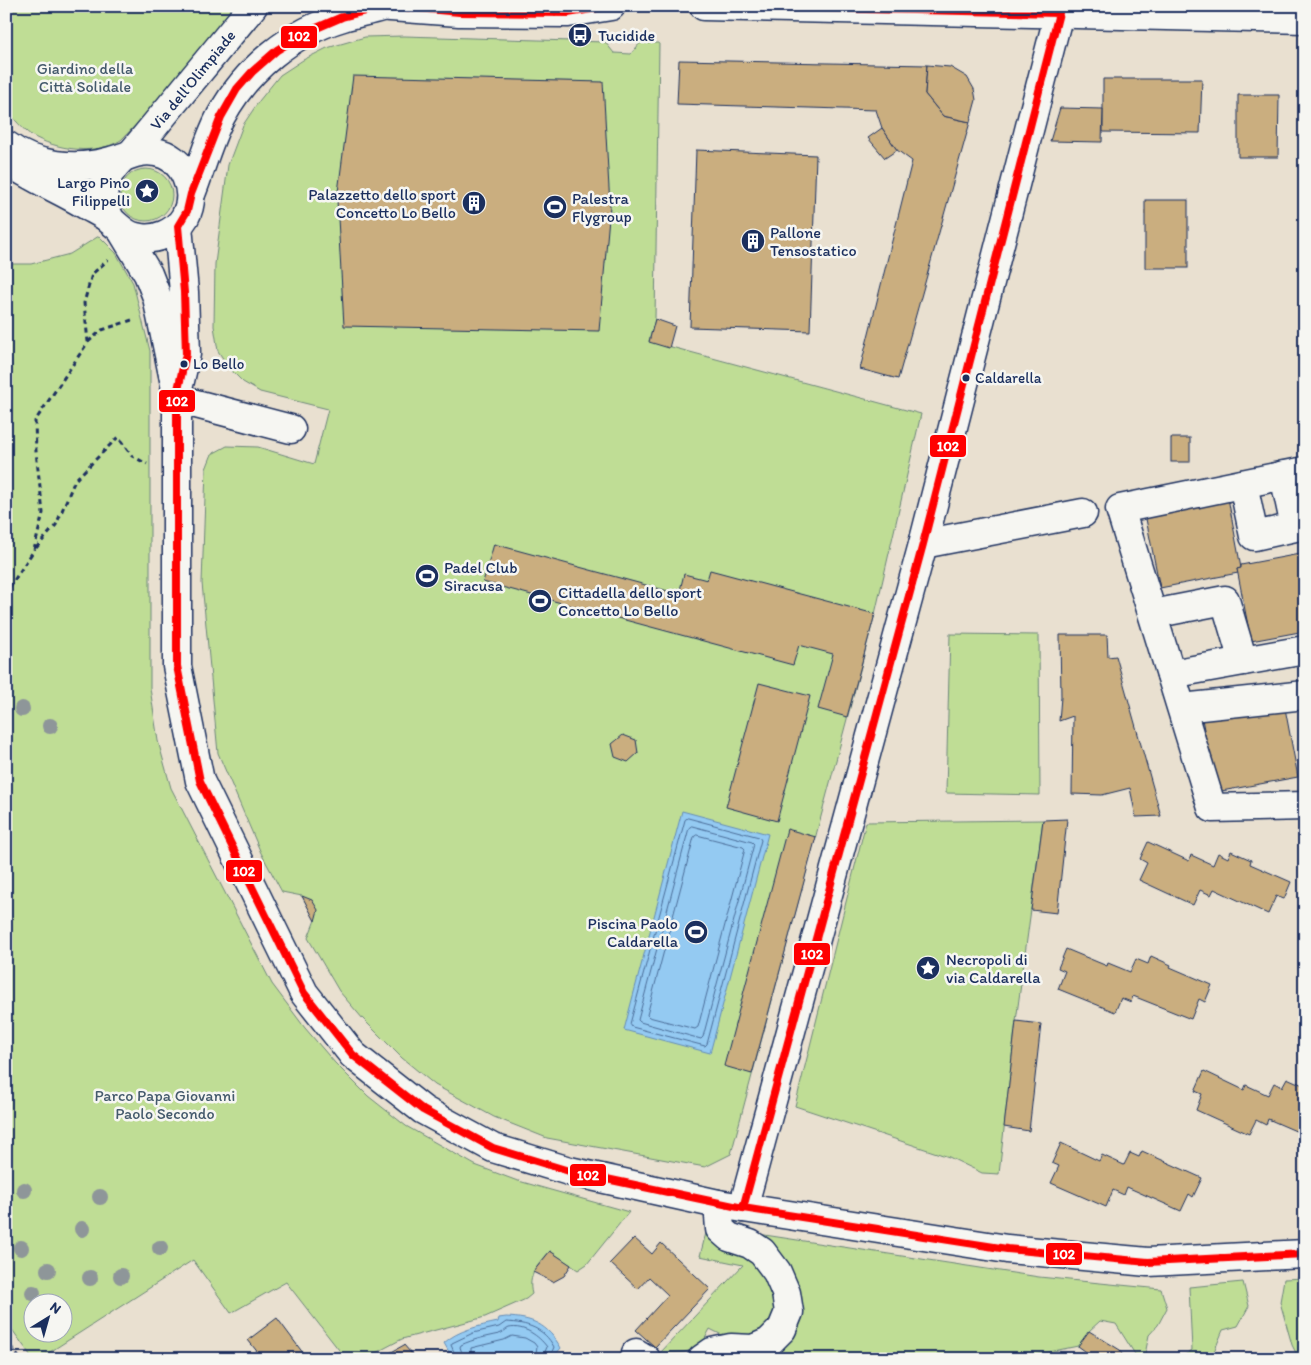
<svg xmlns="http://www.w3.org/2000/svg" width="1311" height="1365" viewBox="0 0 1311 1365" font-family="Itim,sans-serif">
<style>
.green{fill:#bfdd95;stroke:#6d867a;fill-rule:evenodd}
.water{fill:#94caf2;stroke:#648cb7}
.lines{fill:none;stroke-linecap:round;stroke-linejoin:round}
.shore{stroke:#4b6d99;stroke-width:1}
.building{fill:#caae7f;stroke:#1b2f5e}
.minor-casing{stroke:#1b2f5e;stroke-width:31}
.path{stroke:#1b2f5e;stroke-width:3;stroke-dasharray:5 4;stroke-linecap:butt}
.minor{stroke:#f6f6f2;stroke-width:28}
.bus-1-casing{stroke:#f6f6f2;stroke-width:11}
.bus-1{stroke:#f00;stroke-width:8}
.tree{fill:#8e9699}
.bus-dot{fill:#1b2f5e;stroke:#f6f6f2;stroke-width:2}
.labels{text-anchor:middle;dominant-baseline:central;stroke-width:5;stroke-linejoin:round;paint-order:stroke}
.bus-label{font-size:15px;fill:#1b2f5e;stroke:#f6f6f2;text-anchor:start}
.poi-label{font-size:16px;fill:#1b2f5e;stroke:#f6f6f2;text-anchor:start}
.park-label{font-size:16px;fill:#445a6c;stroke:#f6f6f2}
.street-label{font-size:16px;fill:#1b2f5e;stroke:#f6f6f2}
.line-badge{stroke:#f6f6f2;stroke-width:2}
.badge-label{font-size:14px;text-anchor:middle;font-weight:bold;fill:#fff}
</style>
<rect width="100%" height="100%" fill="#e9e0d0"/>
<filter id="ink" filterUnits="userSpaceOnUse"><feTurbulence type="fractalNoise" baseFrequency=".02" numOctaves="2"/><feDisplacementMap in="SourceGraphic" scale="10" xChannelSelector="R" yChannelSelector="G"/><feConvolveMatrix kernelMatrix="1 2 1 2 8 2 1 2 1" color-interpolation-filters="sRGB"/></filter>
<g filter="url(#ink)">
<g class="green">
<path d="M6,6H239L169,91L121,140C96,156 56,150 31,135C22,129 14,118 6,110Z"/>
<polygon points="404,36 605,42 614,53 631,54 640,43 659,43 655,319 649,341 921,414 875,614 731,1154 705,1167 547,1138 494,1117 435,1085 402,1058 363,1019 339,991 308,938 315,920 302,896 282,892 261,853 218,753 202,583 206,469 212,454 227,446 258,447 314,464 328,409 260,392 243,382 230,369 218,351 214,326 215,264 228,165 243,125 259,101 280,75 303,60 327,48 365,37"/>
<circle cx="146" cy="195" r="26"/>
<path d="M99,236L116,253L133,283L150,351V688L158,741L171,788L272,984L305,1028L335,1063L368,1096L406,1126L475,1165L515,1180L629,1212L587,1264L578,1270L550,1251C538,1265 527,1275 532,1294L526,1299L485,1317L402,1339L364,1359H346L286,1282L231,1313L193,1260L39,1359H33L6,1321V264H31L70,254ZM32,1302H62V1332H32Z"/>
<polygon points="950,634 1039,635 1040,795 946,793"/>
<polygon points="1043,820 1016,1021 999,1174 982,1173 949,1157 795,1106 866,822"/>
<polygon points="708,1225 752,1253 783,1303 763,1338 732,1340 710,1329 700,1348 684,1352 660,1353 743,1265 700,1256"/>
<polygon points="732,1230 1039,1277 1161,1289 1167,1308 1158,1325 1149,1335 1144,1359 1138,1359 1116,1324 1100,1321 1089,1331 1078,1346 1015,1359 753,1359 801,1318"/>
<polygon points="1305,1278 1305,1359 1299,1359 1292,1345 1280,1302 1284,1279"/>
<polygon points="1243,1282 1249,1306 1238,1326 1223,1330 1211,1359 1180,1359 1192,1350 1189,1287"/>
</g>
<g class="water">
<polygon points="682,811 768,834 710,1053 624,1030"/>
<path d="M506,1317C533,1318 547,1324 561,1348L552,1359H453L444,1343C458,1330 479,1326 498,1322L499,1318Z"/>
</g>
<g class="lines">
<g class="shore">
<polygon points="688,818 759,837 761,840 707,1044 705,1046 632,1027 630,1024 685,820"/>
<polygon points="692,826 752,842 754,844 703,1037 701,1039 640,1022 638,1020 689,828"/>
<polygon points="697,835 743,847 745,849 698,1027 695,1029 649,1017 647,1015 694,837"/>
<path d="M457,1359L451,1345L452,1343L473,1333L499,1327L506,1322C527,1323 544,1328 554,1347L549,1359"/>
<path d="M464,1359L460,1347L461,1345C474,1339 485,1337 499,1334C503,1333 506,1329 509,1328C524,1325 539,1336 547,1347L542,1359"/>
<polyline points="471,1359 471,1348 504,1340 512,1336 525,1338 534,1343 537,1347 535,1359"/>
</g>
</g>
<g class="building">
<polygon points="679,60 927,65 925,94 943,116 970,122 898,379 860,369 912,161 897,150 882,128 876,110 677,104"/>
<polygon points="927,65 950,67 967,77 974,89 976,100 970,122 943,116 925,94"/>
<polygon points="353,76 603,82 610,206 599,331 344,326 337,200"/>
<polygon points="1103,79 1202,79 1200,133 1103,132"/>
<polygon points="1238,95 1279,95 1278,157 1238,157"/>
<polygon points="1060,108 1103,109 1102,142 1050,141"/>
<polygon points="882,128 897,150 885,158 868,138"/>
<polygon points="696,150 816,155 810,331 690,327"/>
<rect x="1145" y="200" width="43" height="68"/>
<polygon points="655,319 675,326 669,348 649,342"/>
<rect x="1171" y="438" width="19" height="24"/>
<polygon points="1228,498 1241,568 1237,569 1238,573 1160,588 1145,514"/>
<polygon points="494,544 679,594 684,574 707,580 710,570 875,614 847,717 818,709 833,654 799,645 793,665 483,582"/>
<polygon points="1305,553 1305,631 1251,641 1237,569 1241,568 1241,565"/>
<polygon points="1060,635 1107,635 1108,657 1116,656 1161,816 1136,817 1130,788 1102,795 1072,794 1073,716 1059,721 1061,697"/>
<polygon points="759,683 810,696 777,821 726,807"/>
<polygon points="1284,703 1298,777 1216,792 1202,719"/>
<polygon points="623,735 636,740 638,753 628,762 615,757 612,744"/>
<polygon points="1067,819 1057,913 1031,910 1043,820"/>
<polygon points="787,829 816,837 752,1074 724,1066"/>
<polygon points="1148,842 1189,861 1191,855 1213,865 1218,853 1228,858 1231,851 1251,860 1250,864 1291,882 1284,899 1276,896 1268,914 1214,889 1211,895 1200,890 1193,905 1139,880 1147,863 1140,859"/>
<polygon points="302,896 312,900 318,910 315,921"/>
<polygon points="1066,949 1107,966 1108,963 1130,972 1136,959 1148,964 1151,956 1171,965 1170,967 1212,985 1205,1002 1199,999 1191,1019 1133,996 1131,1002 1121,998 1115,1012 1058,989 1065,971 1058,968"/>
<polygon points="1016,1021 1041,1024 1029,1131 1004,1127"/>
<polygon points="1204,1071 1244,1090 1246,1085 1268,1095 1274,1083 1282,1087 1287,1078 1305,1086 1305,1135 1268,1119 1266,1125 1256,1120 1249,1134 1196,1110 1202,1094 1195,1091"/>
<polygon points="1061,1143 1099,1161 1102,1155 1124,1165 1130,1153 1139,1157 1142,1151 1202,1178 1193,1197 1189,1194 1181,1211 1127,1187 1124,1195 1113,1190 1106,1207 1051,1183 1059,1166 1052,1163"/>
<polygon points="634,1238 652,1254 661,1243 710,1289 655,1347 636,1330 668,1295 649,1277 638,1289 610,1263"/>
<polygon points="550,1251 571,1265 564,1276 553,1282 533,1272"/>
<polygon points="277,1318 306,1357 303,1359 263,1359 248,1340"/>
<polygon points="1089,1331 1120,1350 1124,1359 1096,1359 1078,1346"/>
<polygon points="404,1345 416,1359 379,1359"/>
</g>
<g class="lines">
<g class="minor-casing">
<g id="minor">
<polyline points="377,6 459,12 568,13 611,6"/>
<polyline points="704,6 1305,19"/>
<path d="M6,145C35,167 76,171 111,161C126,157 139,149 155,152C183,156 199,191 185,217C176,233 154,242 136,237C125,235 119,227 111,221C105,215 96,211 89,207C62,190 32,179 6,160"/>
<path id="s1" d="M132,153L253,6"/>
<path d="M191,194C201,169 208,140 221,116C247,68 292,32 343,17C356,13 368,11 381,7"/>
<path d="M110,220C99,192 101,179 122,158"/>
<polyline points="178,226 184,292 186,354 180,381"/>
<polyline points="122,231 148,274 157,297 177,394 177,666 200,781 304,993 353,1055 423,1110 493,1148 569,1171 718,1204 1007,1249 1148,1262 1305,1254"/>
<polyline points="177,399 291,429"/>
<polyline points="1305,471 1120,509 1212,808 1305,806"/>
<polyline points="1243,484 1254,536 1295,527 1284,475"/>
<polyline points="923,544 1083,513"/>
<polyline points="1153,614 1225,600 1243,661"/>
<polyline points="1171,674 1305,650"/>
<polyline points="1182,708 1305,695"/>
<polyline points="743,1208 923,544 1059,13"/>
<polyline points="636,1353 646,1359"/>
<polyline points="702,1359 712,1352 731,1348 753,1349 769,1342 782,1329 789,1312 786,1293 777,1272 762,1252 750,1244 729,1237 720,1229 718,1204"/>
</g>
</g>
<g class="path">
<polyline points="88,342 102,330 132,320"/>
<polyline points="36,548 56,525 75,480 118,437 132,456 147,464"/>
<polyline points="6,596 11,585 34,550 43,513 36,452 35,421 88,342 84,303 92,274 108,260"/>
<polyline points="6,1340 20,1359"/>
</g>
<use href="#minor" class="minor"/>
<g class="bus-1-casing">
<g id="bus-1">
<polyline points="609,6 568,13 459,12 417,8 381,7 342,17 305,33 277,50 252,72 237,89 221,117 191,194 187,211 178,226 184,292 186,354 177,394 177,666 200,781 304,993 353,1055 423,1110 493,1148 569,1171 743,1208 1007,1249 1148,1262 1305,1254"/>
<polyline points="717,6 1059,13 923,544 743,1208"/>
</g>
</g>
<use href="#bus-1" class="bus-1"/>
</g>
<g class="tree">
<circle cx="22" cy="709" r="8"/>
<circle cx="50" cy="726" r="8"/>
<circle cx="24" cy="1190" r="8"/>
<circle cx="100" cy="1197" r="8"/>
<circle cx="82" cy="1229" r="8"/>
<circle cx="21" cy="1248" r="8"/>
<circle cx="160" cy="1248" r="8"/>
<circle cx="48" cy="1270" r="8"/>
<circle cx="121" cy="1276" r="8"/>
<circle cx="90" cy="1278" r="8"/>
<circle cx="33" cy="1293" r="8"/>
</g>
</g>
<defs>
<g id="bus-disc" transform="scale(1.25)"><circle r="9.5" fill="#1b2f5e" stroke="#f6f6f2"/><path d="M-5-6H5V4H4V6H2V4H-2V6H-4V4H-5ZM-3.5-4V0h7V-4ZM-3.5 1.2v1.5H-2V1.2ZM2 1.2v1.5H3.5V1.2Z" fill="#fff"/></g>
<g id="sight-disc" transform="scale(1.25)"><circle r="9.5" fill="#1b2f5e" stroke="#f6f6f2"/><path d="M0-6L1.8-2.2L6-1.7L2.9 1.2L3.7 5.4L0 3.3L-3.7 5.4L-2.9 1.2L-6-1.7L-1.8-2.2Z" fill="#fff"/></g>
<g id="building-disc" transform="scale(1.25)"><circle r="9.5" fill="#1b2f5e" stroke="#f6f6f2"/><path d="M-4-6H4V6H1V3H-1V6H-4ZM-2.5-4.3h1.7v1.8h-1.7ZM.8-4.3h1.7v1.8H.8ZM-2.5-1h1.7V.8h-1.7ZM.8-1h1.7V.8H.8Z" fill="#fff"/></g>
<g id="stadium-disc" transform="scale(1.25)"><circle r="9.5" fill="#1b2f5e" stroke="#f6f6f2"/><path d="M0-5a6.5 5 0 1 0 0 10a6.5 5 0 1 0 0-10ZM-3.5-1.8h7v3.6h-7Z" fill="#fff"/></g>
</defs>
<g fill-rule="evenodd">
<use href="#bus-disc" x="580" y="35"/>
<use href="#sight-disc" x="147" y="191"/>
<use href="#building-disc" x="474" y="203"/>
<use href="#stadium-disc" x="555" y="207"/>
<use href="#building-disc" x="753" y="241"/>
<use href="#stadium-disc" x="427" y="576"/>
<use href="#stadium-disc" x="540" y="601"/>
<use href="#stadium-disc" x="696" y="932"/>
<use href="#sight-disc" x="928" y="968"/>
</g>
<g class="bus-dot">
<circle cx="184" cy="364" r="4.5"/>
<circle cx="966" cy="378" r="4.5"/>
</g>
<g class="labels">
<g class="bus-label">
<text x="193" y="364">Lo Bello</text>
<text x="975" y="378">Caldarella</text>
</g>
<g class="poi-label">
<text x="598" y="35">Tucidide</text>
<text x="130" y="182" text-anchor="end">Largo Pino<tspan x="130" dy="18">Filippelli</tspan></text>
<text x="456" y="194" text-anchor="end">Palazzetto dello sport<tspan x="456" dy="18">Concetto Lo Bello</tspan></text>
<text x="572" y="198">Palestra<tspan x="572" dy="18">Flygroup</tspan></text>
<text x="770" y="232">Pallone<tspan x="770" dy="18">Tensostatico</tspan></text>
<text x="444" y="567">Padel Club<tspan x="444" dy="18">Siracusa</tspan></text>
<text x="558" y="592">Cittadella dello sport<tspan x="558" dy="18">Concetto Lo Bello</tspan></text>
<text x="678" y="923" text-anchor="end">Piscina Paolo<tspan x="678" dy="18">Caldarella</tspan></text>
<text x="946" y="959">Necropoli di<tspan x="946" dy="18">via Caldarella</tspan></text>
</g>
<g class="park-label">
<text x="85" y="68">Giardino della<tspan x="85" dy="18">Città Solidale</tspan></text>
<text x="165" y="1095">Parco Papa Giovanni<tspan x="165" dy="18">Paolo Secondo</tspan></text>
</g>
<g class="street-label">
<text stroke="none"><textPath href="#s1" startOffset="95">Via dell'Olimpiade</textPath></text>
</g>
</g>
<g class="line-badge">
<rect x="280" y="25" width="38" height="24" rx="5" fill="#f00"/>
<rect x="158" y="389" width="38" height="24" rx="5" fill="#f00"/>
<rect x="929" y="434" width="38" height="24" rx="5" fill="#f00"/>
<rect x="225" y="859" width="38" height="24" rx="5" fill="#f00"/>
<rect x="793" y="942" width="38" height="24" rx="5" fill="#f00"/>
<rect x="569" y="1163" width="38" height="24" rx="5" fill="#f00"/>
<rect x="1045" y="1242" width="38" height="24" rx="5" fill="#f00"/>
</g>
<g class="badge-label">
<text x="299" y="41">102</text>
<text x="177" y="406">102</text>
<text x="948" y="451">102</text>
<text x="244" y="876">102</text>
<text x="812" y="959">102</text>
<text x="588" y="1180">102</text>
<text x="1064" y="1259">102</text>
</g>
<rect width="1311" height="1365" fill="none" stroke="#f6f6f2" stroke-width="25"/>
<rect x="12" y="12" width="1286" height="1340" fill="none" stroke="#1b2f5e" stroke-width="2" filter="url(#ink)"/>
<g transform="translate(48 1318) rotate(37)"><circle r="24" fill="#f6f6f2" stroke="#9ea6b7"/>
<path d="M0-4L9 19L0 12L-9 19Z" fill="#1b2f5e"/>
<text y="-8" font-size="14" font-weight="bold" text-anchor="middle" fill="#1b2f5e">N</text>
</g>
</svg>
